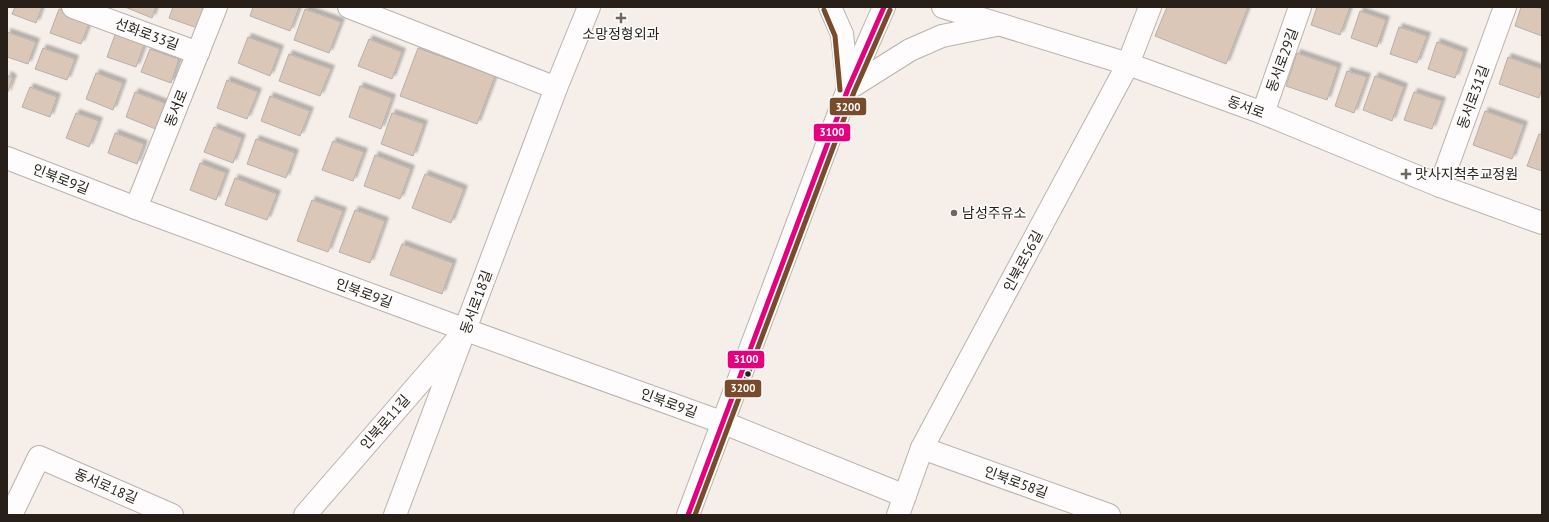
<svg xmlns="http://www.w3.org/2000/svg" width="1549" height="522" viewBox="0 0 1549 522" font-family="'PT Sans','Noto Sans KR',sans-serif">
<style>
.building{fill:#dac7b7;stroke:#b7b0aa;filter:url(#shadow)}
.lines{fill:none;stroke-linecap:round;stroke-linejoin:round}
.street-casing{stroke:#bab2ac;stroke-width:24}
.secondary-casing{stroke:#bab2ac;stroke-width:24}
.street{stroke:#fefcfc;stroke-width:22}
.secondary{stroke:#fefcfc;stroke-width:22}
.bus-1-casing{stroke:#fdfdfd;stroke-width:8}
.bus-2-casing{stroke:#fdfdfd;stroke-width:8}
.bus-1{stroke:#e5007d;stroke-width:5}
.bus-2{stroke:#7a4b2a;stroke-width:5}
.poi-dot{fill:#6f6761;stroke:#fdfdfd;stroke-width:1.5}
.bus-dot{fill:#271f18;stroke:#fdfdfd;stroke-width:1.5}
.labels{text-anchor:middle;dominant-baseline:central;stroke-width:3;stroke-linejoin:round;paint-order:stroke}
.street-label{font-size:14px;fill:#271f18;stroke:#fdfdfd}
.poi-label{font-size:14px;fill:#271f18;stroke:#fdfdfd;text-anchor:start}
.line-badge{stroke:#fdfdfd;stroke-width:1.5}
.badge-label{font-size:11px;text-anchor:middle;font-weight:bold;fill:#fff}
</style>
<defs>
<filter id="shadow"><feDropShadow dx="3.5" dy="-3.5" stdDeviation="1" flood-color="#0004"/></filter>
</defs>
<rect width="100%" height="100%" fill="#f6eee8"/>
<g class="building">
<polygon points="15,7 42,7 36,23 12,14"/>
<polygon points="125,7 156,7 152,18"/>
<polygon points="173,7 208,7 200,29 169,18"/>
<polygon points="253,7 297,7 299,8 290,31 250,16"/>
<polygon points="1167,7 1248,7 1226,64 1155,36"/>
<polygon points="1317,7 1350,7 1340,35 1311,25"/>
<polygon points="1521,7 1535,7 1542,9 1542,36 1515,26"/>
<polygon points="59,9 90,21 81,44 50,33"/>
<polygon points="305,9 341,22 329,53 294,40"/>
<polygon points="1360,11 1386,20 1377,47 1351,38"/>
<polygon points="1399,27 1427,36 1417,63 1390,54"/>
<polygon points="7,32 36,42 28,64 7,57"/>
<polygon points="116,32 145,43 136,67 107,57"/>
<polygon points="248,37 280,49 270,76 238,63"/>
<polygon points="369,39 402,52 392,79 358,66"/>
<polygon points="1437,42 1464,52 1455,78 1428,69"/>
<polygon points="43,48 75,59 67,80 35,69"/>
<polygon points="418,48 495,76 477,124 400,96"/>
<polygon points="150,49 179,59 171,83 141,72"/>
<polygon points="1297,53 1338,67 1327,100 1286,86"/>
<polygon points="289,54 331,69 320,96 279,81"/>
<polygon points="1508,57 1542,69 1542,88 1539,98 1499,84"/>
<polygon points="1347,71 1367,77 1354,113 1335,106"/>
<polygon points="96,73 123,83 113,110 86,99"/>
<polygon points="7,75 13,78 7,94"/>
<polygon points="1375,76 1404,87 1392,121 1363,110"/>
<polygon points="227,80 258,92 247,119 217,108"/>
<polygon points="360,86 392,98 381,129 349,117"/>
<polygon points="30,87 57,97 50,117 22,107"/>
<polygon points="135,92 167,104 158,130 126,117"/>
<polygon points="1414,92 1442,101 1432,129 1404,120"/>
<polygon points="270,96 310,111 300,136 261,121"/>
<polygon points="1485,111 1524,125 1512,159 1473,145"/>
<polygon points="76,113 99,121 89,147 66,138"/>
<polygon points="392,113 424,124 413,156 381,144"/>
<polygon points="214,127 242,138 233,163 204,152"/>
<polygon points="115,133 144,144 137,164 108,153"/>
<polygon points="1539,134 1542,135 1542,171 1527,166"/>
<polygon points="256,139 295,153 286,178 247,164"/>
<polygon points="333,141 364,152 353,181 322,170"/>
<polygon points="375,155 411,169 400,199 364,186"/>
<polygon points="200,163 226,173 216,200 190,190"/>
<polygon points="425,174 464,189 451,223 412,208"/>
<polygon points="235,178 277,194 267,220 225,205"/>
<polygon points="312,200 343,211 328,252 297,241"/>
<polygon points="355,210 385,221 370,263 339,252"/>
<polygon points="402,244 453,263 442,294 390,275"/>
</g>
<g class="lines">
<g class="street-casing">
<g id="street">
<polyline points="73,7 198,53"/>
<polyline points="349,7 556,88"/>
<polyline points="1263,113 1300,7"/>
<polyline points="7,158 136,208 466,330 724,423 905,496"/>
<polyline points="1440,186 1505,7"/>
<polyline points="136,208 216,7"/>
<polyline points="922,448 1109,515"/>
<polyline points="11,515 39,457 172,515"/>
<polyline points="305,515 456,341"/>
<polyline points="395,515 556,88 589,7"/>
<polyline points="898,515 922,448 1128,64 1150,7"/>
</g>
</g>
<g class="secondary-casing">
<g id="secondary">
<polyline points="830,7 842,34 848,88"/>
<polyline points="943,7 1128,64 1263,113 1440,186 1542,223"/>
<polyline points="848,89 910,50 942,36 996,25"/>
<polyline points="688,515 848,89 884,7"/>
</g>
</g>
<use href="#street" class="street"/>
<use href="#secondary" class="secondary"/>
<g class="bus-1-casing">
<polyline id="bus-1" points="688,515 848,89 884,7"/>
</g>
<g class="bus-2-casing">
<g id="bus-2">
<polyline points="824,10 835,36 840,90"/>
<polyline points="695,515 854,92 890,10"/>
</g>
</g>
<use href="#bus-1" class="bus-1"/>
<use href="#bus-2" class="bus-2"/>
</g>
<g class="poi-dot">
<path d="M619 12h4v4h4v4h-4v4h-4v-4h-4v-4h4z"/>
<path d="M1404 168h4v4h4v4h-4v4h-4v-4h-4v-4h4z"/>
<circle cx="954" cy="213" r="4"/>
</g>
<circle class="bus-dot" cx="748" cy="374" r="3.5"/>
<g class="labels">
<g class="street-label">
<text transform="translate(147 34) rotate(20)">선화로33길</text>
<text transform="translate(1282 60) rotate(-70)">동서로29길</text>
<text transform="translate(1473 97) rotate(-70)">동서로31길</text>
<text transform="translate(1246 107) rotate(20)">동서로</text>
<text transform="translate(176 108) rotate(-68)">동서로</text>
<text transform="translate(61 179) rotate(21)">인북로9길</text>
<text transform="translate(1023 261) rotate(-62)">인북로56길</text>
<text transform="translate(364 293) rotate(20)">인북로9길</text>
<text transform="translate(476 302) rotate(-70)">동서로18길</text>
<text transform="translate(669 403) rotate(20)">인북로9길</text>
<text transform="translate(385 422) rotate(-49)">인북로11길</text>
<text transform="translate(1016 482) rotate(20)">인북로58길</text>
<text transform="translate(106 486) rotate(23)">동서로18길</text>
</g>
<g class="poi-label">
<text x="621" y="34" text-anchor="middle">소망정형외과</text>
<text x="1415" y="174">맛사지척추교정원</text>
<text x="962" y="213">남성주유소</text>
</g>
</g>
<g class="line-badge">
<rect x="829" y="97" width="38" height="19" rx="4" fill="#7a4b2a"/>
<rect x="813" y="123" width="38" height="19" rx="4" fill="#e5007d"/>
<rect x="727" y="350" width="38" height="19" rx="4" fill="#e5007d"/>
<rect x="724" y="379" width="38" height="19" rx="4" fill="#7a4b2a"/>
</g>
<g class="badge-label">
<text x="848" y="111">3200</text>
<text x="832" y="136">3100</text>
<text x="746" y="363">3100</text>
<text x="743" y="392">3200</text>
</g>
<rect width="1549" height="522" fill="none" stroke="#271f18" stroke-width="16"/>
</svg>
